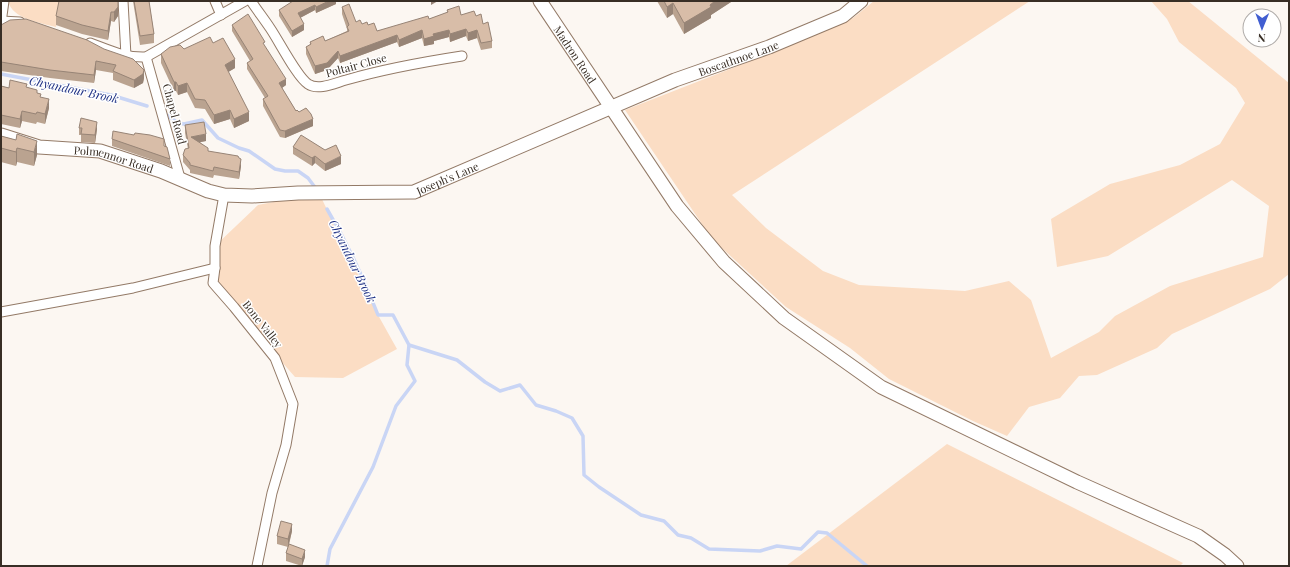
<svg xmlns="http://www.w3.org/2000/svg" width="1290" height="567" viewBox="0 0 1290 567" font-family="'Playfair Display',serif">
<style>
.green{fill:#fbddc4}
.lines{fill:none;stroke-linecap:round;stroke-linejoin:round}
.stream{stroke:#c9d5f5;stroke-width:3.5}
.street-casing{stroke:#937a67;stroke-width:11}
.secondary-casing{stroke:#937a67;stroke-width:15}
.street{stroke:#fff;stroke-width:9}
.secondary{stroke:#fff;stroke-width:13}
.wall{fill:#baa390}
.shaded-wall{fill:#978476}
.building{fill:#d8bda8;stroke:#978476}
.labels{text-anchor:middle;dominant-baseline:central;stroke-width:3;stroke-linejoin:round;paint-order:stroke}
.street-label{font-size:11px;fill:#382e25;stroke:#fff}
.water-label{font-size:12px;font-style:italic;fill:#1e3084;stroke:#fff}
</style>
<rect width="100%" height="100%" fill="#fcf7f2"/>
<g class="green">
<path d="M8,1H65L59,4L56,27C41,23 12,19 8,1Z"/>
<polygon points="874,1 1030,1 732,195 766,228 823,271 859,285 965,291 1009,281 1031,300 1051,358 1099,332 1115,316 1170,286 1263,257 1269,206 1232,180 1108,256 1057,267 1051,219 1110,184 1180,165 1220,144 1245,103 1236,88 1179,42 1167,19 1151,1 1188,1 1289,83 1289,274 1270,289 1172,334 1157,348 1097,375 1079,376 1060,398 1029,407 1007,436 973,421 889,379 850,348 786,307 712,239 625,110 781,49 853,18"/>
<polygon points="319,193 378,315 397,349 343,378 295,377 213,283 215,246 258,205"/>
<polygon points="947,444 1183,563 1180,566 786,566"/>
</g>
<g class="lines">
<g class="stream">
<polyline points="1,74 111,95 147,106"/>
<polyline points="164,113 178,123 184,124 202,120 218,138 239,148 249,151 275,169 285,171 298,171 308,178 317,190"/>
<path d="M327,209C347,243 364,278 378,315H393L409,345L457,360L485,382L500,391L520,385L536,405L556,411L572,418L583,436L584,475L599,487L641,515L664,521L678,535L691,538L709,549L760,551L777,546L801,549L818,532L827,533L867,566"/>
<polyline points="327,566 330,549 373,467 396,406 415,381 407,365 409,345"/>
</g>
<g class="street-casing">
<g id="street">
<polyline points="123,1 126,56"/>
<polyline points="215,1 221,15"/>
<path d="M251,1C257,10 264,19 270,28C279,41 297,77 308,84C318,91 335,83 346,80C384,69 423,62 462,56"/>
<polyline points="1,21 20,22"/>
<polyline points="1,23 4,1"/>
<path d="M90,43C109,50 125,58 146,57L245,1"/>
<polyline points="146,57 180,178"/>
<polyline points="224,195 215,246 215,268 213,283 234,307 275,358 293,404 286,445 272,493 257,566"/>
<polyline points="1,312 133,288 215,268"/>
</g>
</g>
<g class="secondary-casing">
<g id="secondary">
<path id="s1" d="M540,1L677,206L724,262L784,318L881,387L1077,482L1198,536L1225,555L1237,566"/>
<path id="s2" d="M1,135L39,147L100,151L161,171L208,191L224,195L252,196L298,193L414,192L675,80L769,47L843,16L861,1"/>
</g>
</g>
<use href="#street" class="street"/>
<use href="#secondary" class="secondary"/>
</g>
<g class="wall">
<polygon points="118,1 118,16 114,22 111,21 108,40 82,34 56,25 56,16"/>
<polygon points="133,1 149,1 154,34 154,43 140,45"/>
<polygon points="336,1 336,4 316,13 315,10 300,18 304,30 292,37 279,16 279,10"/>
<polygon points="657,1 731,1 731,2 711,15 711,18 684,34 673,14 667,18"/>
<polygon points="342,7 356,22 362,24 368,25 377,31 429,19 447,13 447,10 461,15 476,16 483,24 492,41 492,48 481,50 477,38 468,41 466,36 450,42 449,37 434,41 434,44 424,46 422,38 399,47 397,42 340,63 338,58 327,70 315,74 306,54 306,47 310,45 310,42 325,41 347,31 347,29 342,14"/>
<polygon points="26,19 144,78 143,83 134,88 113,80 113,73 96,70 94,83 50,78 1,71 1,25"/>
<polygon points="232,25 265,47 286,85 282,88 296,111 313,126 285,138 280,137 263,106 263,99 265,98 247,69 247,63 250,61 232,31"/>
<polygon points="213,43 235,68 228,72 249,121 234,128 230,119 214,124 205,109 195,108 187,92 178,95 176,91 174,91 161,63 161,54"/>
<polygon points="1,86 9,88 27,87 37,93 49,108 45,124 37,122 36,124 22,121 20,128 1,124"/>
<polygon points="185,125 206,141 200,142 208,151 241,166 239,179 214,175 213,178 190,173 190,170 183,162 183,155 188,149 185,133"/>
<polygon points="79,128 97,129 95,143 81,142 81,135 79,135"/>
<polygon points="1,136 16,140 37,155 34,166 17,162 16,166 1,162"/>
<polygon points="112,139 164,146 170,159 170,166 112,146"/>
<polygon points="293,147 341,164 325,171 315,163 312,166 293,154"/>
<polygon points="292,531 289,545 305,557 302,566 286,561 286,553 288,547 277,544 277,536"/>
</g>
<g class="shaded-wall">
<polygon points="329,1 336,1 336,4 316,13 316,7"/>
<polygon points="431,1 438,1 431,5"/>
<polygon points="715,1 731,1 731,2 711,15 711,18 684,34 684,23"/>
<polygon points="673,3 673,14 667,18 667,7"/>
<polygon points="315,5 315,10 298,19 298,13"/>
<polygon points="118,7 118,16 114,22 114,12"/>
<polygon points="111,12 111,21 108,40 108,31"/>
<polygon points="304,24 304,30 292,37 292,31"/>
<polygon points="466,29 466,36 450,42 450,34"/>
<polygon points="422,30 422,38 399,47 399,40"/>
<polygon points="449,30 449,37 434,41 434,44 424,46 424,39 433,34"/>
<polygon points="477,30 477,38 468,41 468,33"/>
<polygon points="397,35 397,42 340,63 340,56"/>
<polygon points="338,51 338,58 327,70 315,74 315,66"/>
<polygon points="235,59 235,68 225,74 225,65"/>
<polygon points="96,61 96,70 94,83 94,75"/>
<polygon points="144,70 144,78 143,83 134,88 134,80"/>
<polygon points="286,79 286,85 279,90 279,83"/>
<rect x="174" y="82" width="2" height="9"/>
<polygon points="187,83 187,92 178,95 178,86"/>
<polygon points="49,99 49,108 45,124 45,114"/>
<polygon points="230,110 230,119 214,124 214,115"/>
<polygon points="22,111 22,121 20,128 20,119"/>
<polygon points="249,112 249,121 234,128 234,119"/>
<polygon points="313,119 313,126 285,138 285,131"/>
<polygon points="97,122 97,129 95,143 95,135"/>
<polygon points="206,134 206,141 191,144 191,137"/>
<polygon points="37,141 37,155 34,166 34,152"/>
<polygon points="17,148 17,162 16,166 16,152"/>
<polygon points="315,156 315,163 312,166 312,158"/>
<polygon points="341,156 341,164 325,171 325,164"/>
<polygon points="241,159 241,166 239,179 239,172"/>
<polygon points="292,524 292,531 288,547 288,539"/>
<polygon points="305,550 305,557 302,566 302,559"/>
</g>
<g class="building">
<polygon points="59,1 118,1 118,7 114,12 111,12 108,31 82,25 56,16"/>
<polygon points="134,1 149,1 154,34 140,36"/>
<polygon points="293,1 329,1 316,7 315,5 298,13 304,24 292,31 279,10"/>
<polygon points="664,1 715,1 710,5 711,7 684,23 673,3 667,7"/>
<polygon points="349,4 356,22 360,20 362,24 367,22 368,25 374,23 377,31 428,16 429,19 448,12 447,10 459,6 461,15 474,11 476,16 481,14 483,24 488,22 492,41 481,43 477,30 468,33 466,29 450,34 449,30 433,34 434,36 424,39 422,30 399,40 397,35 340,56 338,51 327,63 315,66 306,47 311,44 310,42 323,36 325,41 349,31 347,27 349,25 342,7"/>
<polygon points="248,14 265,42 263,43 286,79 279,83 296,111 297,110 299,112 306,108 311,114 313,119 285,131 280,130 263,99 268,96 247,63 253,59 232,25"/>
<polygon points="26,19 87,40 104,49 133,59 144,70 143,74 134,80 113,71 116,65 96,61 94,75 50,70 1,62 1,25 10,20"/>
<polygon points="210,37 213,43 223,38 235,59 225,65 249,112 234,119 230,110 214,115 205,100 195,99 187,83 178,86 176,82 174,82 161,54 170,47 180,45 184,49"/>
<polygon points="10,80 27,84 26,87 37,90 37,93 41,94 40,97 49,99 45,114 37,112 36,114 22,111 20,119 1,115 1,86 9,88"/>
<polygon points="81,118 97,122 95,135 81,134 82,128 79,128"/>
<polygon points="204,122 206,134 191,137 208,148 208,151 238,156 239,158 241,159 239,172 214,167 213,171 190,165 190,163 183,155 185,149 189,148 185,125"/>
<polygon points="113,131 134,135 135,133 150,135 164,139 164,146 167,147 170,159 112,139"/>
<polygon points="17,134 37,141 34,152 17,148 16,152 1,148 1,136 16,140"/>
<polygon points="301,135 325,150 336,145 341,156 325,164 315,156 312,158 293,147"/>
<polygon points="281,521 292,524 288,539 277,536"/>
<polygon points="289,544 305,550 302,559 286,553"/>
</g>
<g class="labels">
<g class="street-label">
<text stroke="none"><textPath href="#s1" startOffset="64">Madron Road</textPath></text>
<text stroke="none"><textPath href="#s2" startOffset="774">Boscathnoe Lane</textPath></text>
<text transform="translate(356 65) rotate(-15)">Poltair Close</text>
<text transform="translate(175 114) rotate(75)">Chapel Road</text>
<text stroke="none"><textPath href="#s2" startOffset="116">Polmennor Road</textPath></text>
<text stroke="none"><textPath href="#s2" startOffset="459">Joseph's Lane</textPath></text>
<text transform="translate(263 324) rotate(52)">Bone Valley</text>
</g>
<g class="water-label">
<text transform="translate(74 89) rotate(12)">Chyandour Brook</text>
<text transform="translate(353 261) rotate(64)">Chyandour Brook</text>
</g>
</g>
<rect width="1290" height="567" fill="none" stroke="#382e25" stroke-width="4"/>
<g transform="translate(1262 28) rotate(181)"><circle r="19" fill="#ffffff" stroke="#afaba8"/>
<path d="M0-3L7 15L0 10L-7 15Z" fill="#415ed1"/>
<text y="-6" font-size="11" font-weight="bold" text-anchor="middle" fill="#382e25">N</text>
</g>
</svg>
